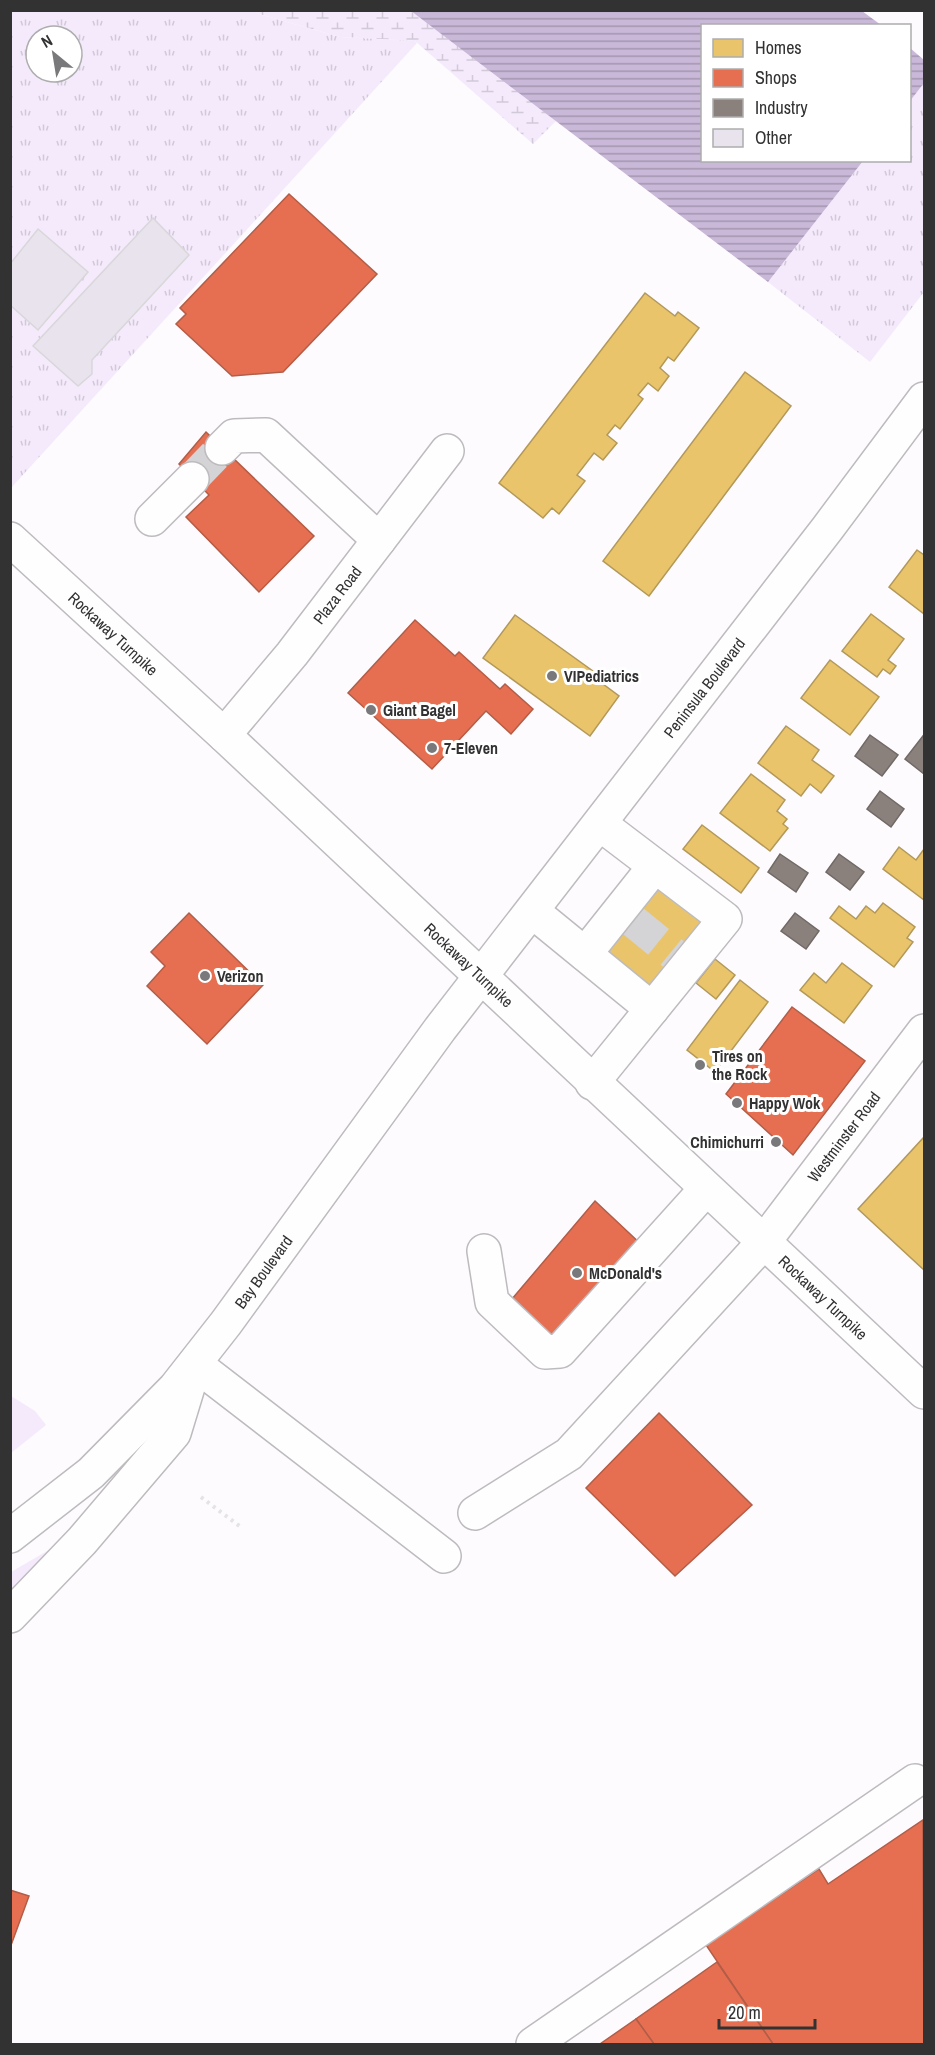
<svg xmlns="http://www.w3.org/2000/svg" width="935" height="2055" viewBox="0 0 935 2055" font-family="'Archivo Narrow',sans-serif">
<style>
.grass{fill:#f4eafc}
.wetland{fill:url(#wetland-marsh)}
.park{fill:url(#park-tufts);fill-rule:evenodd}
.water{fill:url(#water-rules)}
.homes{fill:#e9c46a;stroke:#b2985a;stroke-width:1.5}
.shops{fill:#e76f51;stroke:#b15d48;stroke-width:1.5}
.industry{fill:#8a817c;stroke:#706966;stroke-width:1.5}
.building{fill:#e8e3ed;stroke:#d9d7da;stroke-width:1.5}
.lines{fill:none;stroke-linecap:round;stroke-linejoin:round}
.minor-tunnel{stroke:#d4d3d5;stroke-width:33;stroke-dasharray:33 16;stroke-linecap:butt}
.minor-casing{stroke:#bdbbbe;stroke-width:36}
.major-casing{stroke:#bdbbbe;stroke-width:36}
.highway-casing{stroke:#bdbbbe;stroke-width:36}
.path{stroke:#e4e4e4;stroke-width:4;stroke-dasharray:3 4.5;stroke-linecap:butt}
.minor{stroke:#fffeff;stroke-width:33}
.major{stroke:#fffeff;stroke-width:33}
.highway{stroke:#fffeff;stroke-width:33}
.poi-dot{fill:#79787a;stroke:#fff;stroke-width:2}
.labels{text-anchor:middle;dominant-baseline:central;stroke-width:6;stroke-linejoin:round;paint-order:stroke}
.street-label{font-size:16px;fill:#323233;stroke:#fff}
.poi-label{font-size:16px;font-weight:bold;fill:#323233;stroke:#fff;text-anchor:start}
</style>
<defs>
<pattern id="wetland-marsh" width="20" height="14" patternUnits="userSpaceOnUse" patternTransform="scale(1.5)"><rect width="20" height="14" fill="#f4eafc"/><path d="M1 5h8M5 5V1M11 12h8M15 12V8" fill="none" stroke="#d2c9d8"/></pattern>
<pattern id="park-tufts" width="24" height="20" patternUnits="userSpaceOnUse" patternTransform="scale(1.5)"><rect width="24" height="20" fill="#f4eafc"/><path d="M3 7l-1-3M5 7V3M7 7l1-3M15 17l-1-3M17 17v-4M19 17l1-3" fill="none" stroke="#d2c9d8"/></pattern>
<pattern id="water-rules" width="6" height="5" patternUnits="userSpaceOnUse" patternTransform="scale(1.5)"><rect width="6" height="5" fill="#c9b8d8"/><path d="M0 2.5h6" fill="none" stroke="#a496b0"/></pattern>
</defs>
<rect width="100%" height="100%" fill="#fdfbfe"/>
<g class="grass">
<polygon points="11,1396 35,1411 46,1425 11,1453"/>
<polygon points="78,1533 11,1599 11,1572"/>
</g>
<polygon class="wetland" points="255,11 411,11 557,120 533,144 415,41 340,37 259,14"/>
<g class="park">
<path d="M11,11H255L259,14L340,37L415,41L417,43L11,488ZM36,36H72V72H36Z"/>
<polygon points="924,83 924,292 870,362 768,282 863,161 910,160 910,101"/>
</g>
<g class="water">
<polygon points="411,11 862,11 881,25 702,26 702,160 863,161 768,282"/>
<polygon points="910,48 924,60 924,83 910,101"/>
</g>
<g class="homes">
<polygon points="645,293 675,316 678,312 699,328 674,361 668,357 660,368 669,376 658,391 648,383 638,395 643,399 620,429 615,425 607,435 617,443 603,460 594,453 577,475 585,481 559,514 552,508 543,518 499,483"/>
<polygon points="745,372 791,406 649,596 603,561"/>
<polygon points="917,550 924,555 924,614 889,587"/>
<polygon points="871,614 904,639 888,660 896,666 890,674 883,669 877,677 842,651"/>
<polygon points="515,615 597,674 595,678 619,696 590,736 483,658"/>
<polygon points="830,660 879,697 850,735 801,698"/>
<polygon points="786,726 819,750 812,760 834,776 821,793 810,784 801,796 758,763"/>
<polygon points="751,774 785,800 777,811 787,819 783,824 788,828 770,851 720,813"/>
<polygon points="702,825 759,868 741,893 683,849"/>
<polygon points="899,847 916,860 924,849 924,900 883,869"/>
<polygon points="665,879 710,912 652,989 606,954"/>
<polygon points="883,903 915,927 907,938 913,942 894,967 830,918 839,906 856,919 866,906 875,913"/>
<polygon points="715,959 735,975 716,999 696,983"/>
<polygon points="842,963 872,986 844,1023 800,990 814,973 826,983"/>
<polygon points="740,980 768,1002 715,1072 687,1050"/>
<polygon points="924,1137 924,1270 858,1209"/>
</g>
<g class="shops">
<polygon points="289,194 377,274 283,372 232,376 176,324 186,314 180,308"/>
<polygon points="206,432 314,536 259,592 186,517 209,495 179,464"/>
<polygon points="415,620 455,656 459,652 500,689 505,684 533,709 511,734 486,711 432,769 348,693"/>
<polygon points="189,913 263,985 207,1044 147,986 165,966 151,952"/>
<polygon points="792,1007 865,1061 793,1155 726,1094"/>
<polygon points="595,1201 645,1248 558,1341 512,1299"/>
<polygon points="659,1413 752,1505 675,1576 586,1488"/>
<polygon points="923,1820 924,2044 773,2044 706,1945 819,1869 828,1884"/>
<polygon points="10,1890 29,1896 10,1948"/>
<polygon points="717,1962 773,2044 654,2044 636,2019"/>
<polygon points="636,2019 654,2044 600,2044"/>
</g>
<g class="industry">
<polygon points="870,735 898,755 882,776 855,756"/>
<polygon points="923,736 924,737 924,774 905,759"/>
<polygon points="880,791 904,809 891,827 867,809"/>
<polygon points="780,854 808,873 796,892 768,872"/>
<polygon points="839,854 864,872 850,890 826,872"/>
<polygon points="795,913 819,931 806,949 781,931"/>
</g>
<g class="building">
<polygon points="153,218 189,255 92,360 92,374 78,386 33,346"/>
<polygon points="38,229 88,272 38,330 10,305 10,264"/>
</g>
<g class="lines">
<g class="minor-tunnel">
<polyline points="192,479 222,448"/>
<polyline points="633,921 676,956"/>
</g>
<g class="minor-casing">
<g id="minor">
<polyline points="222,448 234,436 266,435 379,540"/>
<polyline points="152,519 192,479"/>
<path id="s1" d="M224,735L292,654L447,451"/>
<polyline points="532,911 652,1009"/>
<polyline points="585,954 655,866"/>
<polyline points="592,1083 725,919 600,824"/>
<polyline points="484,1251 492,1302 545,1352 560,1351 706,1189"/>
<polyline points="195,1364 444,1556"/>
<path id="s2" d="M475,1513L569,1454L763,1243L924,1031"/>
<polyline points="533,2044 915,1781"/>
</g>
</g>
<g class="major-casing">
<g id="major">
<path id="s3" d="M10,539L224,735L924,1392"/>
<path id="s4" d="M10,1536L91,1473L175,1388L226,1323L440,1029L827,529L924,399"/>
</g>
</g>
<g class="highway-casing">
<polyline id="highway" points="10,1616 82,1541 174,1433 195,1364"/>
</g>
<polyline class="path" points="201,1497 242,1528"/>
<use href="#minor" class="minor"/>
<use href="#major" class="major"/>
<use href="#highway" class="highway"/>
</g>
<g class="poi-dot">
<circle cx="552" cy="676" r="6"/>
<circle cx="371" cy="710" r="6"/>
<circle cx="432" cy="748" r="6"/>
<circle cx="205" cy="976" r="6"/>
<circle cx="700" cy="1065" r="6"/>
<circle cx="737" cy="1103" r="6"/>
<circle cx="776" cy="1142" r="6"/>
<circle cx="577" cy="1273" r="6"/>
</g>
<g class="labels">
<g class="street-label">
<text stroke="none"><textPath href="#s1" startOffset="180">Plaza Road</textPath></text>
<text stroke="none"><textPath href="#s3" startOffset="140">Rockaway Turnpike</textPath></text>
<text stroke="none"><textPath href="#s4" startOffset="1100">Peninsula Boulevard</textPath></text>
<text stroke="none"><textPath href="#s3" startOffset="626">Rockaway Turnpike</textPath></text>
<text stroke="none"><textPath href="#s2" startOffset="531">Westminster Road</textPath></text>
<text stroke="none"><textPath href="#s4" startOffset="368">Bay Boulevard</textPath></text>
<text stroke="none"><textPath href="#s3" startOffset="1112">Rockaway Turnpike</textPath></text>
</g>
<g class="poi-label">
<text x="564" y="676">VIPediatrics</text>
<text x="383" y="710">Giant Bagel</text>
<text x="444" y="748">7-Eleven</text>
<text x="217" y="976">Verizon</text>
<text x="712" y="1056">Tires on<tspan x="712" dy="18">the Rock</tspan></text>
<text x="749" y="1103">Happy Wok</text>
<text x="764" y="1142" text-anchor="end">Chimichurri</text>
<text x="589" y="1273">McDonald's</text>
</g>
</g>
<rect width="935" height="2055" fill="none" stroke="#323233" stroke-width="24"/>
<rect x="701" y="24" width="210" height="138" fill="#ffffff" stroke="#adadad" stroke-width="1.5"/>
<rect x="713" y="39" width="30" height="18" fill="#e9c46a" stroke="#adadad" stroke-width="1.5"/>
<text x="755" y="54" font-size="18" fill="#323233">Homes</text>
<rect x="713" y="69" width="30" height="18" fill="#e76f51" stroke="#adadad" stroke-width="1.5"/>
<text x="755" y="84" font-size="18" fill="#323233">Shops</text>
<rect x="713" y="99" width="30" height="18" fill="#8a817c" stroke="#adadad" stroke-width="1.5"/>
<text x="755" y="114" font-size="18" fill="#323233">Industry</text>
<rect x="713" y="129" width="30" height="18" fill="#e8e3ed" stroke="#adadad" stroke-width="1.5"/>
<text x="755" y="144" font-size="18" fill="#323233">Other</text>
<g transform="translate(54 54) rotate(330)"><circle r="28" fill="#ffffff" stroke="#adadad" stroke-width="1.5"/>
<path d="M0-4.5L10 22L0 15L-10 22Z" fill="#79787a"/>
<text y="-9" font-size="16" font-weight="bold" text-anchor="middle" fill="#323233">N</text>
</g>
<path d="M719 2019v9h96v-9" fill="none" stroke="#323233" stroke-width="3"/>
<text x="728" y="2019" font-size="18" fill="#323233" stroke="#ffffff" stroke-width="4.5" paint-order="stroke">20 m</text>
</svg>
